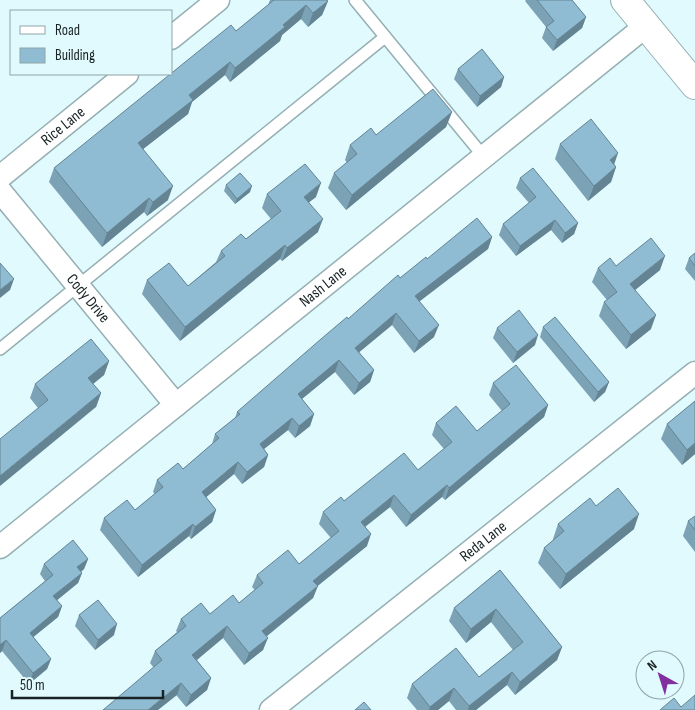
<svg xmlns="http://www.w3.org/2000/svg" width="695" height="710" viewBox="0 0 695 710" font-family="'Sofia Sans Condensed',sans-serif">
<style>
.lines{fill:none;stroke-linecap:round;stroke-linejoin:round}
.service-casing{stroke:#96afb3;stroke-width:14}
.minor-casing{stroke:#96afb3;stroke-width:25}
.secondary-casing{stroke:#96afb3;stroke-width:30}
.service{stroke:#fff;stroke-width:11}
.minor{stroke:#fff;stroke-width:22}
.secondary{stroke:#fff;stroke-width:28}
.wall{fill:#7ba2b5}
.shaded-wall{fill:#648493}
.building{fill:#8fbcd2;stroke:#648493}
.labels{text-anchor:middle;dominant-baseline:central;stroke-width:4;stroke-linejoin:round;paint-order:stroke}
.street-label{font-size:16px;fill:#192324;stroke:#e0fafe}
</style>
<rect width="100%" height="100%" fill="#e0fafe"/>
<g class="lines">
<g class="service-casing">
<g id="service">
<polyline points="355,0 484,157"/>
<polyline points="0,349 385,37"/>
</g>
</g>
<g class="minor-casing">
<g id="minor">
<polyline points="171,38 218,0"/>
<path id="s1" d="M0,177L127,74"/>
<path id="s2" d="M0,191L176,405"/>
<path id="s3" d="M0,547L647,25"/>
<path id="s4" d="M271,710L695,373"/>
</g>
</g>
<g class="secondary-casing">
<polyline id="secondary" points="625,0 695,85"/>
</g>
<use href="#service" class="service"/>
<use href="#minor" class="minor"/>
<use href="#secondary" class="secondary"/>
</g>
<g class="wall">
<polygon points="270,0 326,0 328,1 322,15 308,27 301,19 282,35 280,41 230,82 225,75 192,102 188,114 143,149 168,200 147,216 144,212 102,247 49,182 54,168 236,31 268,5"/>
<polygon points="526,0 572,0 586,17 582,28 553,51 542,38 546,27 525,1"/>
<polygon points="458,69 504,77 501,87 477,107 454,79"/>
<polygon points="452,112 446,127 346,210 328,188 334,173 347,163 345,160 350,145 376,135"/>
<polygon points="560,144 614,164 616,167 611,182 588,201 555,159"/>
<polygon points="520,178 578,223 574,234 562,243 551,230 516,256 499,235 503,224 529,203 516,188"/>
<polygon points="226,185 250,192 235,204 224,191"/>
<polygon points="267,194 316,197 309,202 318,232 282,261 280,259 180,341 142,294 147,280 188,286 216,262 221,251 246,239 271,219 262,208"/>
<polygon points="492,237 488,249 419,301 434,337 414,353 392,325 359,352 374,370 370,382 354,395 335,372 302,399 314,414 310,426 295,438 288,430 264,449 268,455 264,467 242,484 234,474 206,497 216,510 212,522 191,539 189,536 138,577 100,530 104,518 135,510 155,494 153,492 157,480 183,469 212,444 215,434 235,418 237,412 348,319 400,278 427,259"/>
<polygon points="695,253 695,281 685,269 689,258"/>
<polygon points="616,266 660,270 635,290 651,329 626,349 599,316 604,302 607,300 592,282 598,268"/>
<polygon points="543,327 609,382 605,392 594,402 540,337"/>
<polygon points="497,328 535,345 513,363 493,338"/>
<polygon points="109,361 104,375 93,384 101,393 96,407 38,408 30,398 35,384"/>
<polygon points="493,383 548,405 544,417 445,500 442,497 406,527 390,507 365,527 367,546 317,586 313,598 266,637 263,650 244,665 223,638 197,660 211,678 207,690 186,707 150,663 155,651 177,632 176,631 181,619 210,614 239,603 255,590 252,587 257,575 299,564 331,538 319,524 323,512 344,501 418,470 444,449 432,435 436,423 477,431 502,411 489,395"/>
<polygon points="695,401 695,454 682,465 661,439 667,424"/>
<polygon points="596,506 634,529 560,589 538,563 544,548 553,540 553,539 558,524"/>
<polygon points="695,516 695,552 683,536 688,521"/>
<polygon points="88,559 84,569 81,572 82,573 78,583 57,600 62,606 58,617 33,637 51,659 47,669 29,684 2,651 0,653 0,618 45,581 40,574 44,564"/>
<polygon points="500,570 562,647 557,660 515,695 507,685 476,710 456,710 449,701 438,710 417,710 407,698 412,684 479,677 513,650 491,622 466,643 449,621 454,608"/>
<polygon points="79,615 114,635 95,650 75,626"/>
</g>
<g class="shaded-wall">
<polygon points="328,1 322,15 308,27 313,13"/>
<polygon points="306,5 301,19 282,35 280,41 230,82 235,68 283,25"/>
<polygon points="586,17 582,28 553,51 557,40"/>
<polygon points="230,62 225,75 192,102 188,114 133,157 138,143 189,95"/>
<polygon points="504,77 501,87 477,107 480,96"/>
<polygon points="452,112 446,127 346,210 352,195"/>
<polygon points="618,153 613,168 610,160"/>
<polygon points="616,167 611,182 588,201 594,186"/>
<polygon points="321,183 316,197 299,210 304,197"/>
<polygon points="173,186 168,200 147,216 153,202"/>
<polygon points="252,186 250,192 235,204 237,199"/>
<polygon points="149,198 144,212 102,247 107,233"/>
<polygon points="323,219 318,232 282,261 287,248"/>
<polygon points="555,220 551,230 516,256 520,246"/>
<polygon points="578,223 574,234 562,243 565,233"/>
<polygon points="492,237 488,249 411,308 415,296"/>
<polygon points="285,245 280,259 180,341 185,327"/>
<polygon points="665,256 660,270 625,298 630,284"/>
<polygon points="14,279 10,290 0,298 0,290"/>
<polygon points="396,313 392,325 351,359 355,348"/>
<polygon points="656,315 651,329 626,349 631,335"/>
<polygon points="439,325 434,337 414,353 419,341"/>
<polygon points="538,335 535,345 513,363 517,352"/>
<polygon points="339,360 335,372 293,406 298,394"/>
<polygon points="109,361 104,375 83,392 88,378"/>
<polygon points="374,370 370,382 354,395 359,383"/>
<polygon points="609,382 605,392 594,402 598,392"/>
<polygon points="101,393 96,407 0,486 0,476"/>
<polygon points="548,405 544,417 445,500 449,488"/>
<polygon points="314,414 310,426 295,438 299,426"/>
<polygon points="292,418 288,430 255,456 260,444"/>
<polygon points="695,443 695,454 682,465 687,450"/>
<polygon points="268,455 264,467 242,484 247,472"/>
<polygon points="238,462 234,474 198,504 202,492"/>
<polygon points="447,485 442,497 406,527 411,515"/>
<polygon points="394,495 390,507 357,533 361,522"/>
<polygon points="216,510 212,522 191,539 195,527"/>
<polygon points="639,514 634,529 560,589 566,574"/>
<polygon points="193,524 189,536 138,577 142,565"/>
<polygon points="371,534 367,546 309,593 313,581"/>
<polygon points="88,559 84,569 73,578 77,567"/>
<polygon points="82,573 78,583 50,606 53,596"/>
<polygon points="318,586 313,598 258,643 262,631"/>
<polygon points="62,606 58,617 26,643 30,633"/>
<polygon points="496,609 491,622 466,643 471,629"/>
<polygon points="117,624 114,635 95,650 98,640"/>
<polygon points="227,626 223,638 188,667 192,655"/>
<polygon points="268,638 263,650 244,665 249,653"/>
<polygon points="6,640 2,651 0,653 0,645"/>
<polygon points="562,647 557,660 515,695 520,682"/>
<polygon points="51,659 47,669 29,684 33,673"/>
<polygon points="512,672 507,685 476,710 468,710 469,706"/>
<polygon points="211,678 207,690 186,707 191,695"/>
<polygon points="181,683 177,695 158,710 148,710"/>
<polygon points="454,688 449,701 438,710 429,710 430,707"/>
</g>
<g class="building">
<polygon points="274,0 326,0 328,1 313,13 306,5 283,25 285,27 235,68 230,62 189,95 193,100 138,143 173,186 153,202 149,198 107,233 54,168 231,25 236,31"/>
<polygon points="537,0 572,0 586,17 557,40 546,27 554,21"/>
<polygon points="482,49 504,77 480,96 458,69"/>
<polygon points="433,89 452,112 352,195 334,173 357,154 350,145 371,128 376,135"/>
<polygon points="591,119 618,153 610,160 616,167 594,186 560,144"/>
<polygon points="305,164 321,183 304,197 323,219 287,248 285,245 185,327 147,280 169,263 188,286 225,256 221,251 241,234 246,239 281,211 267,194"/>
<polygon points="533,168 578,223 565,233 555,220 520,246 503,224 536,197 520,178"/>
<polygon points="240,173 252,186 237,199 226,185"/>
<polygon points="477,218 492,237 415,296 439,325 419,341 396,313 355,348 374,370 359,383 339,360 298,394 314,414 299,426 292,418 260,444 268,455 247,472 238,462 202,492 216,510 195,527 193,524 142,565 104,518 127,500 135,510 163,487 157,480 178,463 183,469 219,438 215,434 240,414 237,412 321,339 347,317 348,319 398,275 400,278 426,257 427,259"/>
<polygon points="651,238 665,256 630,284 656,315 631,335 604,302 617,292 598,268 610,258 616,266"/>
<polygon points="695,253 695,266 689,258"/>
<polygon points="0,263 14,279 0,290"/>
<polygon points="519,310 538,335 517,352 497,328"/>
<polygon points="555,317 609,382 598,392 543,327"/>
<polygon points="91,339 109,361 88,378 101,393 0,476 0,439 48,400 35,384"/>
<polygon points="516,365 548,405 449,488 447,485 411,515 394,495 361,522 371,534 313,581 318,586 262,631 268,638 249,653 227,626 192,655 211,678 191,695 181,683 148,710 103,710 162,660 155,651 186,626 181,619 201,603 210,614 233,595 239,603 263,583 257,575 288,550 299,564 339,531 323,512 341,497 344,501 404,453 418,470 452,442 436,423 456,406 477,431 510,404 493,383"/>
<polygon points="695,401 695,443 687,450 667,424"/>
<polygon points="618,488 639,514 566,574 544,548 564,531 558,524 590,498 596,506"/>
<polygon points="695,516 695,530 688,521"/>
<polygon points="73,540 88,559 77,567 82,573 53,596 62,606 30,633 51,659 33,673 6,640 0,645 0,618 53,575 44,564"/>
<polygon points="500,570 562,647 520,682 512,672 469,706 454,688 430,707 412,684 456,648 479,677 523,642 496,609 471,629 454,608"/>
<polygon points="98,600 117,624 98,640 79,615"/>
<polygon points="695,695 695,710 660,710 674,698 681,707"/>
<polygon points="364,702 371,710 355,710"/>
</g>
<g class="labels">
<g class="street-label">
<text stroke="none"><textPath href="#s1" startOffset="81">Rice Lane</textPath></text>
<text stroke="none"><textPath href="#s3" startOffset="415">Nash Lane</textPath></text>
<text stroke="none"><textPath href="#s2" startOffset="139">Cody Drive</textPath></text>
<text stroke="none"><textPath href="#s4" startOffset="271">Reda Lane</textPath></text>
</g>
</g>
<rect x="10" y="10" width="162" height="65" fill="#e0fafe" stroke="#90a4a7"/>
<rect x="20" y="26" width="25" height="8" fill="#ffffff" stroke="#90a4a7"/>
<text x="55" y="35" font-size="15" fill="#192324">Road</text>
<rect x="20" y="48" width="25" height="15" fill="#8fbcd2" stroke="#90a4a7"/>
<text x="55" y="60" font-size="15" fill="#192324">Building</text>
<g transform="translate(660 675) rotate(321)"><circle r="24" fill="#e0fafe" stroke="#90a4a7"/>
<path d="M0-4L9 19L0 12L-9 19Z" fill="#812f9e"/>
<text y="-8" font-size="14" font-weight="bold" text-anchor="middle" fill="#192324">N</text>
</g>
<path d="M12 690v8h151v-8" fill="none" stroke="#192324" stroke-width="2.5"/>
<text x="20" y="690" font-size="15" fill="#192324" stroke="#e0fafe" stroke-width="4" paint-order="stroke">50 m</text>
</svg>
